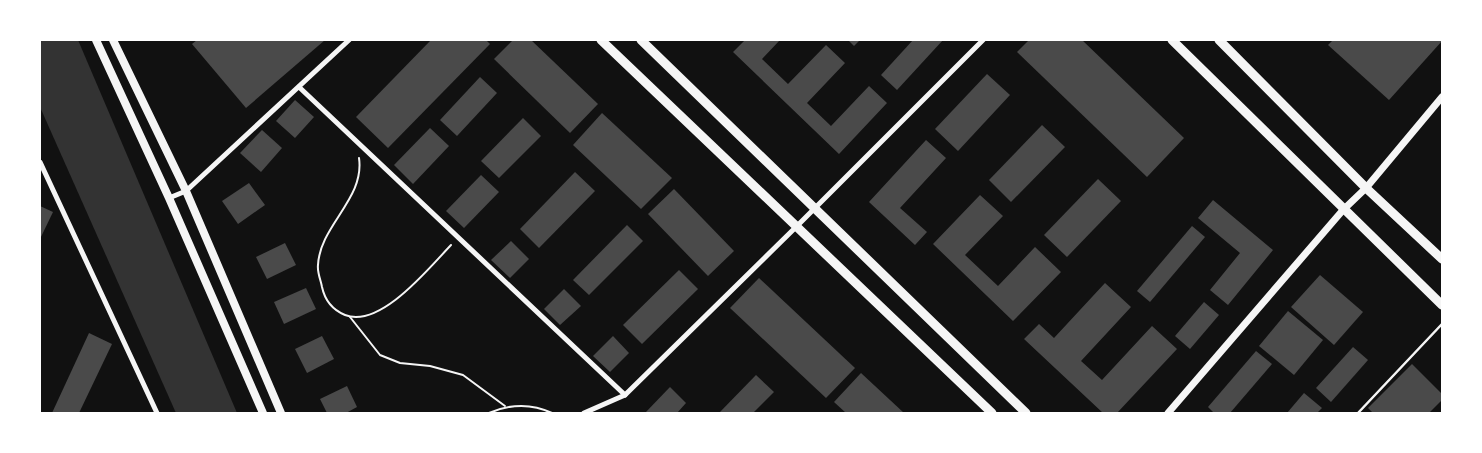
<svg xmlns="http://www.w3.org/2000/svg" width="1482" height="453" viewBox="0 0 1482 453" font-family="'Times New Roman',serif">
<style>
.water{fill:#333}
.building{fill:#4a4a4a}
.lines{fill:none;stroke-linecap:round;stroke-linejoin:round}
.path{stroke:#f5f5f5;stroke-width:2}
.service{stroke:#f5f5f5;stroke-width:2.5}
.minor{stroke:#f5f5f5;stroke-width:5}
.tertiary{stroke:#f5f5f5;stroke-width:7}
.secondary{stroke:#f5f5f5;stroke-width:8}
.primary{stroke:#f5f5f5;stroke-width:9}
</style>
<rect width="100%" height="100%" fill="#111"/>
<polygon class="water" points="40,40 78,40 237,413 176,413 40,107"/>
<g class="building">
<polygon points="197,40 325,40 246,108 192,44"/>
<polygon points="431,40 486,40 490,44 388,148 356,117"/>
<polygon points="513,40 531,40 598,104 570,133 494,59"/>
<polygon points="745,40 780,40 762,59 788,84 826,45 845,63 807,103 831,126 869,86 887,103 839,154 733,52"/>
<polygon points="848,40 860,40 854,46"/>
<polygon points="913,40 943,40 897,90 881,75"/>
<polygon points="1029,40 1082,40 1184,138 1147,177 1017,52"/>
<polygon points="1333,40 1442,40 1442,41 1389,100 1328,45"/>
<polygon points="987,74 1010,95 958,151 935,129"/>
<polygon points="480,77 497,93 457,136 440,120"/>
<polygon points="295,100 314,117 295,138 276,121"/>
<polygon points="602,113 672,178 641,209 573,145"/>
<polygon points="523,118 541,136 499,178 481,161"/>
<polygon points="1042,125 1065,147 1011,202 989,180"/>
<polygon points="430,128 449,146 413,184 394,165"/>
<polygon points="262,130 282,148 261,172 240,153"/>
<polygon points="926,140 946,158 900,208 927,232 915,245 869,202"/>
<polygon points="575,172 595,191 539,248 520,229"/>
<polygon points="481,175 499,192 464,228 446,211"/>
<polygon points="1098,179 1121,201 1067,257 1044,235"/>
<polygon points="249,183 265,205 238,224 222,201"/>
<polygon points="674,189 734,251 708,276 648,214"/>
<polygon points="980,195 1003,216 965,255 998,286 1035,247 1061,272 1013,321 933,244"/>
<polygon points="1213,200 1273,250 1228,305 1210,290 1240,253 1198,218"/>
<polygon points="40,206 53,212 40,239"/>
<polygon points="627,225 643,241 589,295 573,280"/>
<polygon points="1192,226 1205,237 1150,302 1137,291"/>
<polygon points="511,241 529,259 510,278 491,260"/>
<polygon points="285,243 296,265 267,279 256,257"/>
<polygon points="679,270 698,289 642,344 623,325"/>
<polygon points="1320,275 1363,312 1334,345 1291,307"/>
<polygon points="759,278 855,368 826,398 730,308"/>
<polygon points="1105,283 1131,307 1081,361 1102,380 1152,326 1177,349 1117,413 1103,413 1024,339 1039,324 1054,338"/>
<polygon points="306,288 316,309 284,324 274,302"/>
<polygon points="564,289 581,306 560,325 544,309"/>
<polygon points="1204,302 1219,315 1190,349 1175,336"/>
<polygon points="1288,311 1323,340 1294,375 1259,346"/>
<polygon points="89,333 112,344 79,413 52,413"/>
<polygon points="322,336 334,359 307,373 295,349"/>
<polygon points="613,336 629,353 610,372 593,356"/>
<polygon points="1353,347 1368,360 1331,402 1316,388"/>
<polygon points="1256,351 1272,364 1230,413 1214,413 1208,407"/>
<polygon points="1412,364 1442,394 1442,400 1429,413 1373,413 1368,408"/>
<polygon points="861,373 904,413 846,413 834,402"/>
<polygon points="756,375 774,392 753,413 719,413"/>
<polygon points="347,386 357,407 346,413 327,413 320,399"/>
<polygon points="670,387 686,403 677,413 645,413"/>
<polygon points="1304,393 1322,408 1317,413 1287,413"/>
</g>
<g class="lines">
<g class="path">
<path d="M359,158C365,199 320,225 318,265C317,272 321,281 322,287C325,301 333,310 345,315C380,329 429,268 451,245"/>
<polyline points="350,317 380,355 400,363 430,366 463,375 505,406"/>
<path d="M489,413C510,404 531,403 552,413"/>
</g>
<polyline class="service" points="1358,413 1442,324"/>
<g class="minor">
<polyline points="299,87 625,395"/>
<polyline points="40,162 157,413"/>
<polyline points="169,198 186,191 349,40"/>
<polyline points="584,413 625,395 796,227 983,40"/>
</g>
<polyline class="tertiary" points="1168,413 1343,210 1366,188 1442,97"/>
<g class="secondary">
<polyline points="96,40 169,198 263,413"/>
<polyline points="113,40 186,191 281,413"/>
</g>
<g class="primary">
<polyline points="601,40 992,413"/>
<polyline points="641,40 1026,413"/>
<polyline points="1172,40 1442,305"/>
<polyline points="1219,40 1366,188 1442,259"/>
</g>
</g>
<rect width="1482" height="453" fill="none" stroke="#ffffff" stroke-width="82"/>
</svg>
